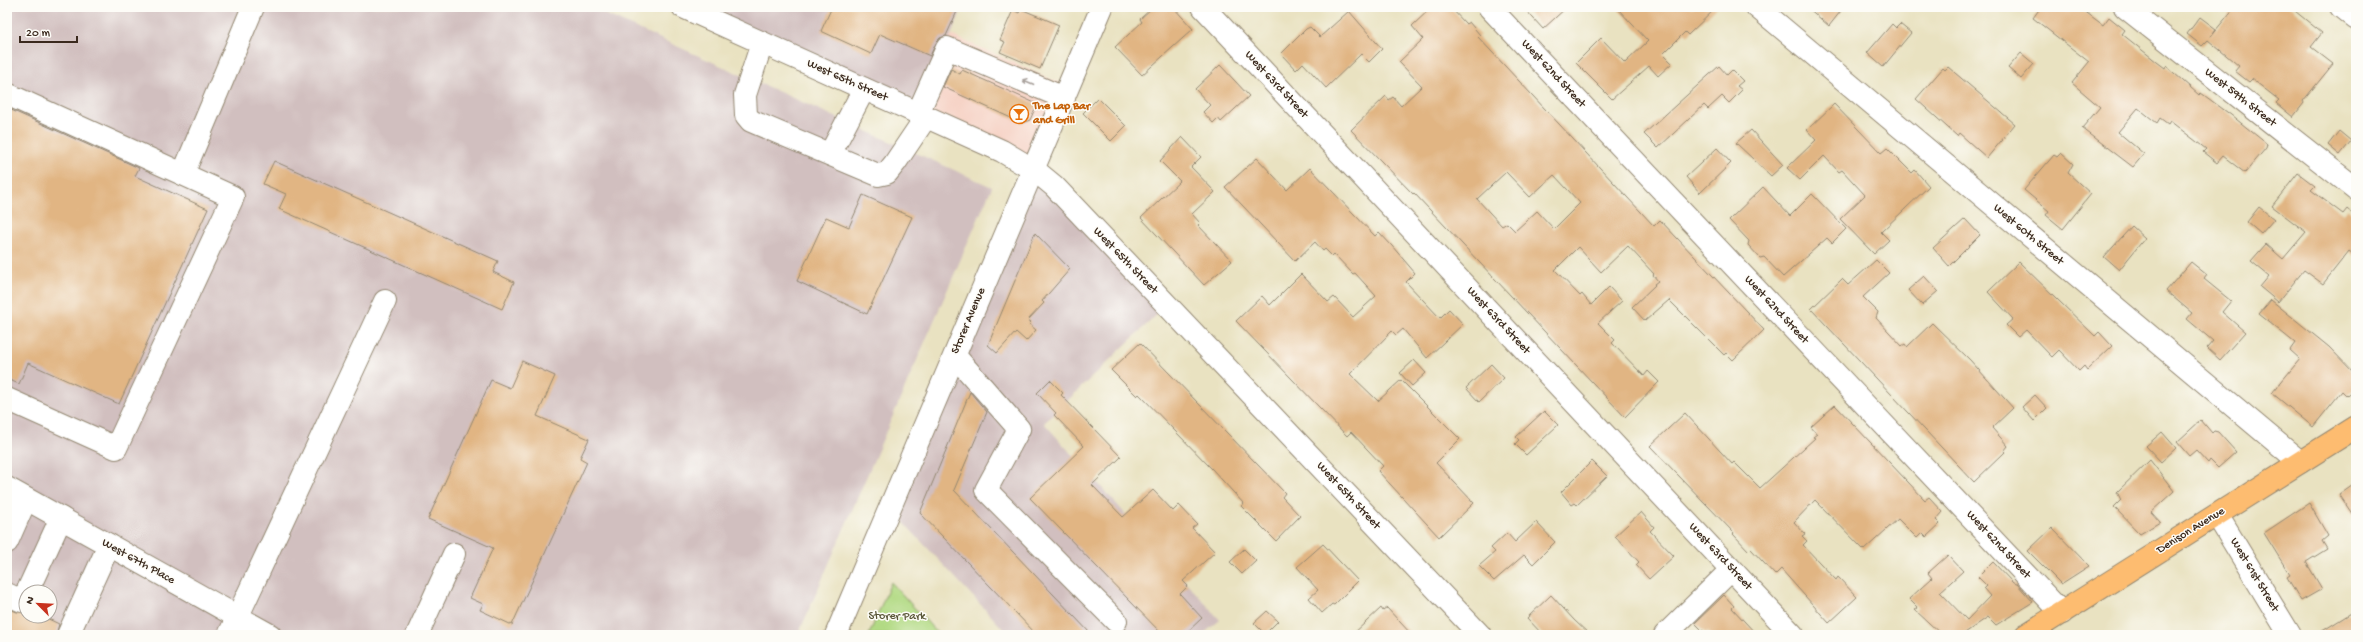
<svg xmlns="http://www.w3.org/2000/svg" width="2363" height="642" viewBox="0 0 2363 642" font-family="'Gochi Hand',sans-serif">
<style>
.built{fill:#f6d2c5}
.industrial{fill:#d1bfbf;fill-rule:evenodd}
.green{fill:#b2da84;stroke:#768251}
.building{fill:#e1b583;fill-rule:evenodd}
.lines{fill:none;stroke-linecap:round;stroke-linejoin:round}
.minor-casing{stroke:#928670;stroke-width:24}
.major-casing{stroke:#928670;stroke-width:24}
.minor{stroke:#fff;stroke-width:22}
.major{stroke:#fdbc6f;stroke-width:22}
.oneway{stroke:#a79f9a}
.labels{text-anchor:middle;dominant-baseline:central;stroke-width:3;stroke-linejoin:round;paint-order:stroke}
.street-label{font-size:12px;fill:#3b2a1e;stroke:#fdfcf7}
.food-label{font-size:12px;font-weight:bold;fill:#c56008;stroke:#fdfcf7;text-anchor:start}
.park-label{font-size:12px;fill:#595638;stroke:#fdfcf7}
</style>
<rect width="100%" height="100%" fill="#fdfcf7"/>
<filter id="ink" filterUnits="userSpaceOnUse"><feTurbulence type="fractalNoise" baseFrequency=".025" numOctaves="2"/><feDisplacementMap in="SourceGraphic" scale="8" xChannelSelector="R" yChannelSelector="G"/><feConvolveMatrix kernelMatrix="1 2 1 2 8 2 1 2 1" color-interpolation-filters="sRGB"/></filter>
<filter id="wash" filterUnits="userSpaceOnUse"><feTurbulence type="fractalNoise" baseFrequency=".012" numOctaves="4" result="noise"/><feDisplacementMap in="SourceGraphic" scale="16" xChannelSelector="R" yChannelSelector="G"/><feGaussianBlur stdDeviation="0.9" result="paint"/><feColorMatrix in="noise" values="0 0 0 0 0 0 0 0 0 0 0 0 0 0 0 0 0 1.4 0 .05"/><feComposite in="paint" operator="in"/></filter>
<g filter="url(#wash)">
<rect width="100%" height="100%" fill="#e9e2c1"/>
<polygon class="built" points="951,35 1069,87 1033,170 918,113"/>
<g class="industrial">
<path d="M7,7H589L992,187L798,635H7ZM26,592H50V616H26Z"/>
<polygon points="683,7 963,7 918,113"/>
<polygon points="1033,170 1167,305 1044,423 1220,620 1202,635 1009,635 890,508"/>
</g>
<polygon class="green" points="891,582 939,635 869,635"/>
<g id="blocks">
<g class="building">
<polygon points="832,7 959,7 946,36 940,38 936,43 930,56 880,34 871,54 821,31"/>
<polygon points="1153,7 1173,7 1193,29 1142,75 1115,47 1142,22 1140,19"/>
<path d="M1432,7H1450L1466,24L1469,22L1480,35L1478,37L1654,226L1660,220L1764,330L1733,360L1726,353L1724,355L1669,300L1645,321L1632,307L1655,285L1654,284L1658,281L1653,275L1654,274L1628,246L1601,272L1578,247L1555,270L1580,296L1582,294L1591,305L1609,287L1622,301L1598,323L1615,340L1612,343L1644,376L1648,371L1659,382L1625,417L1414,193L1413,194L1351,130L1386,96L1389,100L1393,97L1401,106L1422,86L1399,62L1423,39L1412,26ZM1506,172L1530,197L1554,175L1580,203L1554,229L1537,211L1515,231L1507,223L1502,226L1477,199Z"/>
<polygon points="1523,7 1567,7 1543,29"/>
<polygon points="1616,7 1717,7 1688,35 1685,32 1663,54 1672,63 1658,76 1649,66 1612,99 1576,63 1601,38 1625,63 1648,41"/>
<polygon points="1807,7 1844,7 1829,26"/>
<polygon points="2041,7 2079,7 2103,25 2109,17 2125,30 2122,34 2157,62 2165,68 2166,66 2199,95 2201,93 2231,115 2267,144 2266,148 2245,173 2223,156 2217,163 2203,152 2206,149 2170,121 2168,124 2160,118 2157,123 2138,108 2118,132 2144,154 2133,167 2082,128 2100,107 2072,83 2089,62 2033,18"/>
<polygon points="2235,7 2290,7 2322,33 2311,47 2333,64 2303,101 2304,103 2293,117 2276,103 2279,100 2252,79 2249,82 2235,71 2239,66 2208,40 2202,46 2187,34 2200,17 2216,29 2210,37"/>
<polygon points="1021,9 1059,25 1040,69 1000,52 1005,42 1000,40 1013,10 1019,13"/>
<polygon points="1349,11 1382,49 1369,62 1361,54 1326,88 1303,63 1296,70 1281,54 1306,29 1310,27 1320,37"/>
<polygon points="1892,24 1896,28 1900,24 1911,33 1883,67 1867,53"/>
<polygon points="2021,53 2034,64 2021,79 2008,68"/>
<polygon points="1220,65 1249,96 1221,122 1218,118 1213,123 1203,112 1210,105 1195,89"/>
<polygon points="1719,66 1727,75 1732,70 1743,81 1737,86 1742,90 1729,103 1722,96 1708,109 1704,105 1658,148 1644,134"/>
<polygon points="1948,67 2015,124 1987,158 1959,133 1957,136 1916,99 1943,68 1945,70"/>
<polygon points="951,69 960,74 962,70 1037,104 1030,120 1022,123 943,87"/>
<polygon points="1098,98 1126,126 1111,141 1083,113"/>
<polygon points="1834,104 1881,153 1887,148 1912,173 1915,170 1929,186 1881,232 1889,240 1874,254 1840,219 1865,195 1842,170 1839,172 1824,156 1800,180 1787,168 1816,140 1807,130"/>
<polygon points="7,108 139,168 135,176 208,209 119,404 28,363 19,384 7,379"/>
<polygon points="1751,130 1783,165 1771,176 1736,143"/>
<polygon points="2339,131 2351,141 2340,155 2328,145"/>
<polygon points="1182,137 1201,157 1191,167 1215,192 1192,214 1200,223 1198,225 1232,261 1204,285 1141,218 1180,181 1160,161"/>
<polygon points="1717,148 1731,163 1700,193 1686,177"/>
<polygon points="2061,153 2073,164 2068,173 2091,194 2063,229 2046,215 2049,211 2024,190 2054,155 2057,157"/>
<polygon points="1257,158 1287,190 1310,168 1375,236 1379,232 1392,246 1415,273 1406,282 1440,318 1449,309 1463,324 1427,358 1403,329 1396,335 1392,331 1350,374 1378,401 1401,380 1460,439 1436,463 1474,503 1439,537 1378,471 1383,466 1351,432 1347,436 1236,321 1262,296 1270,305 1301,274 1328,302 1334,297 1353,317 1376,296 1355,273 1353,274 1334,254 1332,256 1325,249 1323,251 1315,242 1295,261 1225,187"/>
<polygon points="274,161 498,261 493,272 514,282 502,309 279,209 286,194 263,184"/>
<polygon points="2298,173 2315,186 2311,190 2343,214 2347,209 2356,217 2356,256 2349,251 2323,284 2304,270 2278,302 2260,287 2269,276 2251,261 2266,244 2283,259 2306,232 2272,206"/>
<polygon points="1763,187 1790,216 1812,194 1846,229 1832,243 1827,238 1783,277 1764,257 1760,258 1748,245 1749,241 1729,220"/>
<polygon points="863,195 912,217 867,314 797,281 826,217 849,227"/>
<polygon points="2259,207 2274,219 2261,234 2247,222"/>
<polygon points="1965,219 1980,235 1949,266 1933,248"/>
<polygon points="2132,226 2145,238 2119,270 2104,257"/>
<polygon points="1035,233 1070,269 1042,301 1044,303 1028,320 1031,322 1029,324 1036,330 1026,341 1016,332 997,353 988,345"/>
<polygon points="1876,260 1889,273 1863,297 1878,312 1876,318 1902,346 1905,344 1907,347 1932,323 1970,360 2013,408 1992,428 2008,446 2004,451 2005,452 1974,482 1811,309 1842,279 1848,285"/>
<polygon points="2019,262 2095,336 2099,332 2112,346 2087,370 2084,366 2079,371 2059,350 2052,357 2026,330 2018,337 2006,325 2013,319 1988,292"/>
<polygon points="2191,262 2207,275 2204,279 2231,301 2222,312 2245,332 2220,360 2207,348 2213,341 2187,319 2192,313 2166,291"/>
<polygon points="1924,276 1938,291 1922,305 1908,290"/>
<polygon points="2271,300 2329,347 2356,375 2356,388 2347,396 2342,391 2313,427 2272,393 2300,359 2290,350 2295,343 2259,314"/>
<polygon points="1140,343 1285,493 1282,497 1300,516 1276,541 1241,506 1244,504 1212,469 1139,394 1137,396 1111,370"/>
<polygon points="1414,360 1426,373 1412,386 1400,373"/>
<polygon points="522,361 555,376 537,416 589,439 580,458 587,462 512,625 480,610 483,604 470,598 493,548 428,519 491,380 510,388"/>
<polygon points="1491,364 1504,378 1479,402 1466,388"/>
<polygon points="1050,380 1063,393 1061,395 1121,457 1092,485 1123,517 1153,490 1173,511 1179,505 1197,524 1192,528 1215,552 1183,581 1188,586 1180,594 1202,618 1184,635 1163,635 1030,498 1084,446 1054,415 1056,413 1037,393"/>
<polygon points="970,392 987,412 954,490 1092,635 1037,635 920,513"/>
<polygon points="2035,395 2047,408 2034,421 2022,407"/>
<polygon points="1835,405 1925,500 1929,497 1943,512 1936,520 1940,524 1926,537 1922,533 1917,538 1898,519 1864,550 1815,500 1794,522 1805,534 1802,536 1807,541 1803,545 1836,580 1838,577 1857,597 1829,623 1781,569 1775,575 1751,549 1749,551 1733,534 1734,533 1650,446 1685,413 1732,464 1734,462 1760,488 1815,438 1813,437 1817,434 1811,427"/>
<polygon points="1544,411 1558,425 1526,455 1515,444 1519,440 1516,437"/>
<polygon points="2201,420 2212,433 2214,431 2218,432 2236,452 2218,468 2210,460 2208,463 2196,450 2189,456 2177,442"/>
<polygon points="2162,432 2176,448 2161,462 2146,446"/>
<polygon points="2150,460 2174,491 2151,512 2160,522 2140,534 2114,507 2121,500 2117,492"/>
<polygon points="1592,461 1607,476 1577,505 1575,503 1572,505 1561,492"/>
<polygon points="2356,482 2356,519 2339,494"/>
<polygon points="2309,503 2328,536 2322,541 2327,549 2306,562 2322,589 2301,601 2287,577 2290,575 2264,533"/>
<polygon points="1641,512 1654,527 1650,531 1674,556 1649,579 1636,565 1639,562 1615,536"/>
<polygon points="1536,522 1555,542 1533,564 1524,555 1494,581 1479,566 1495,552 1491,548 1507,533 1515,542"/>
<polygon points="2052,528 2089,566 2061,584 2028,551"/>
<polygon points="1323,544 1358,581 1334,605 1332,604 1322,613 1309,598 1318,590 1297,567"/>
<polygon points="1244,549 1256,561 1242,574 1230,562"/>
<polygon points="1948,555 1963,571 1940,592 1967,620 1990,596 1984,589 1987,586 1978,577 1993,562 2013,583 2017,584 2033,602 1996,625 1988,617 1962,635 1942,635 1915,610 1918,608 1909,599 1932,578 1928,573"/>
<polygon points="1551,595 1574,620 1590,635 1543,635 1527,618"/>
<polygon points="1724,595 1734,606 1732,608 1757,635 1711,635 1708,632 1706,634 1695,623"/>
<polygon points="7,608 17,612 26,612 26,616 42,616 59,624 56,635 7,635"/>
<polygon points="1381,608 1383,611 1387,608 1412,635 1352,635"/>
<polygon points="2356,610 2356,635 2316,635"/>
<polygon points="1267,611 1278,621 1265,634 1254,623"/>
</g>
</g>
</g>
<g filter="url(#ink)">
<use href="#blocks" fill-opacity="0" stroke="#928670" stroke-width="1"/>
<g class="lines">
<g class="minor-casing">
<g id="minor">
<polyline points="683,7 1002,151 1037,172 1054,186 1480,635"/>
<polyline points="1203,7 1793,635"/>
<polyline points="1489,7 2062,613"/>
<polyline points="1757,7 2300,462"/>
<polyline points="2125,7 2356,189"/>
<polyline points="2341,7 2356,19"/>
<polyline points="762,43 745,95 746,115 751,121 878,175 887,173 895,163 926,117"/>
<polyline points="7,94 233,197 116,448 7,399"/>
<polyline points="918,113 947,48 1064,98"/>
<polyline points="830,154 864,89"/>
<polyline points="183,174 253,7"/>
<polyline points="955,356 1019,429 986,490 1116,621"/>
<polyline points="7,488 270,635"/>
<polyline points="2217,515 2290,635"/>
<polyline points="7,542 26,499"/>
<polyline points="27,592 61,518"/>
<polyline points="7,594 22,601 26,593"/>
<polyline points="68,635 109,545"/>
<polyline points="229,635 385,301"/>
<polyline points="417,635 454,554"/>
<polyline points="836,635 1102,7"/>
<polyline points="1665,635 1731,570"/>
</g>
</g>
<g class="major-casing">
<polyline id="major" points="2026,635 2356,427"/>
</g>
<use href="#minor" class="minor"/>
<use href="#major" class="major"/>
</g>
<defs><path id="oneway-shaft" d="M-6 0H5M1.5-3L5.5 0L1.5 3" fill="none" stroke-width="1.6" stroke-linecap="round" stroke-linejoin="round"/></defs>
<use class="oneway" href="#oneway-shaft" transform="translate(1028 82) rotate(-157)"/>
</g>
<defs>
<g id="bar-ring" transform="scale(1)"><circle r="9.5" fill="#fdfcf7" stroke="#e8710a" stroke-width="1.5"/><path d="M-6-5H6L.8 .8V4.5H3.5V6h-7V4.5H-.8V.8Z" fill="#e8710a"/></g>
</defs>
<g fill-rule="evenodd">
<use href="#bar-ring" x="1019" y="114"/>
</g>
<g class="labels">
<g class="street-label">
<text transform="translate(1553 74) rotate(47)">West 62nd Street</text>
<text transform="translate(847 81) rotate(24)">West 65th Street</text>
<text transform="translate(1276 85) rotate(47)">West 63rd Street</text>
<text transform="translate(2240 98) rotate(38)">West 59th Street</text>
<text transform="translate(2028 235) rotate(40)">West 60th Street</text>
<text transform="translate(1125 261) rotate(46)">West 65th Street</text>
<text transform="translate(1776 310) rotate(47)">West 62nd Street</text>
<text transform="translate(969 321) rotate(-67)">Storer Avenue</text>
<text transform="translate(1498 321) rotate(47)">West 63rd Street</text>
<text transform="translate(1348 496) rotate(47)">West 65th Street</text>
<text transform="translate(2191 531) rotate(-32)">Denison Avenue</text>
<text transform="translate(1998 545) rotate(47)">West 62nd Street</text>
<text transform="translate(1720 557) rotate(47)">West 63rd Street</text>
<text transform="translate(138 562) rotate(29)">West 67th Place</text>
<text transform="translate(2254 575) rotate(59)">West 61st Street</text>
</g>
<g class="food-label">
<text x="1033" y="107">The Lap Bar<tspan x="1033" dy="14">and Grill</tspan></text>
</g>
<g class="park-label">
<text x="897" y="617">Storer Park</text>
</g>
</g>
<rect width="2363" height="642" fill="none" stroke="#fdfcf7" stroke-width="24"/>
<g transform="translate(38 604) rotate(294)"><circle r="19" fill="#fdfcf7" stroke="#afa8a0"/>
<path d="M0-3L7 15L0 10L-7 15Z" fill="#c8321e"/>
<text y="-6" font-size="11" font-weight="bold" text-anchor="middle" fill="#3b2a1e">N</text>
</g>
<path d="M20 36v6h57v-6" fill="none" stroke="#3b2a1e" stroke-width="2"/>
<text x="26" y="36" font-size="12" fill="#3b2a1e" stroke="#fdfcf7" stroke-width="3" paint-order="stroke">20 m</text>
</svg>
